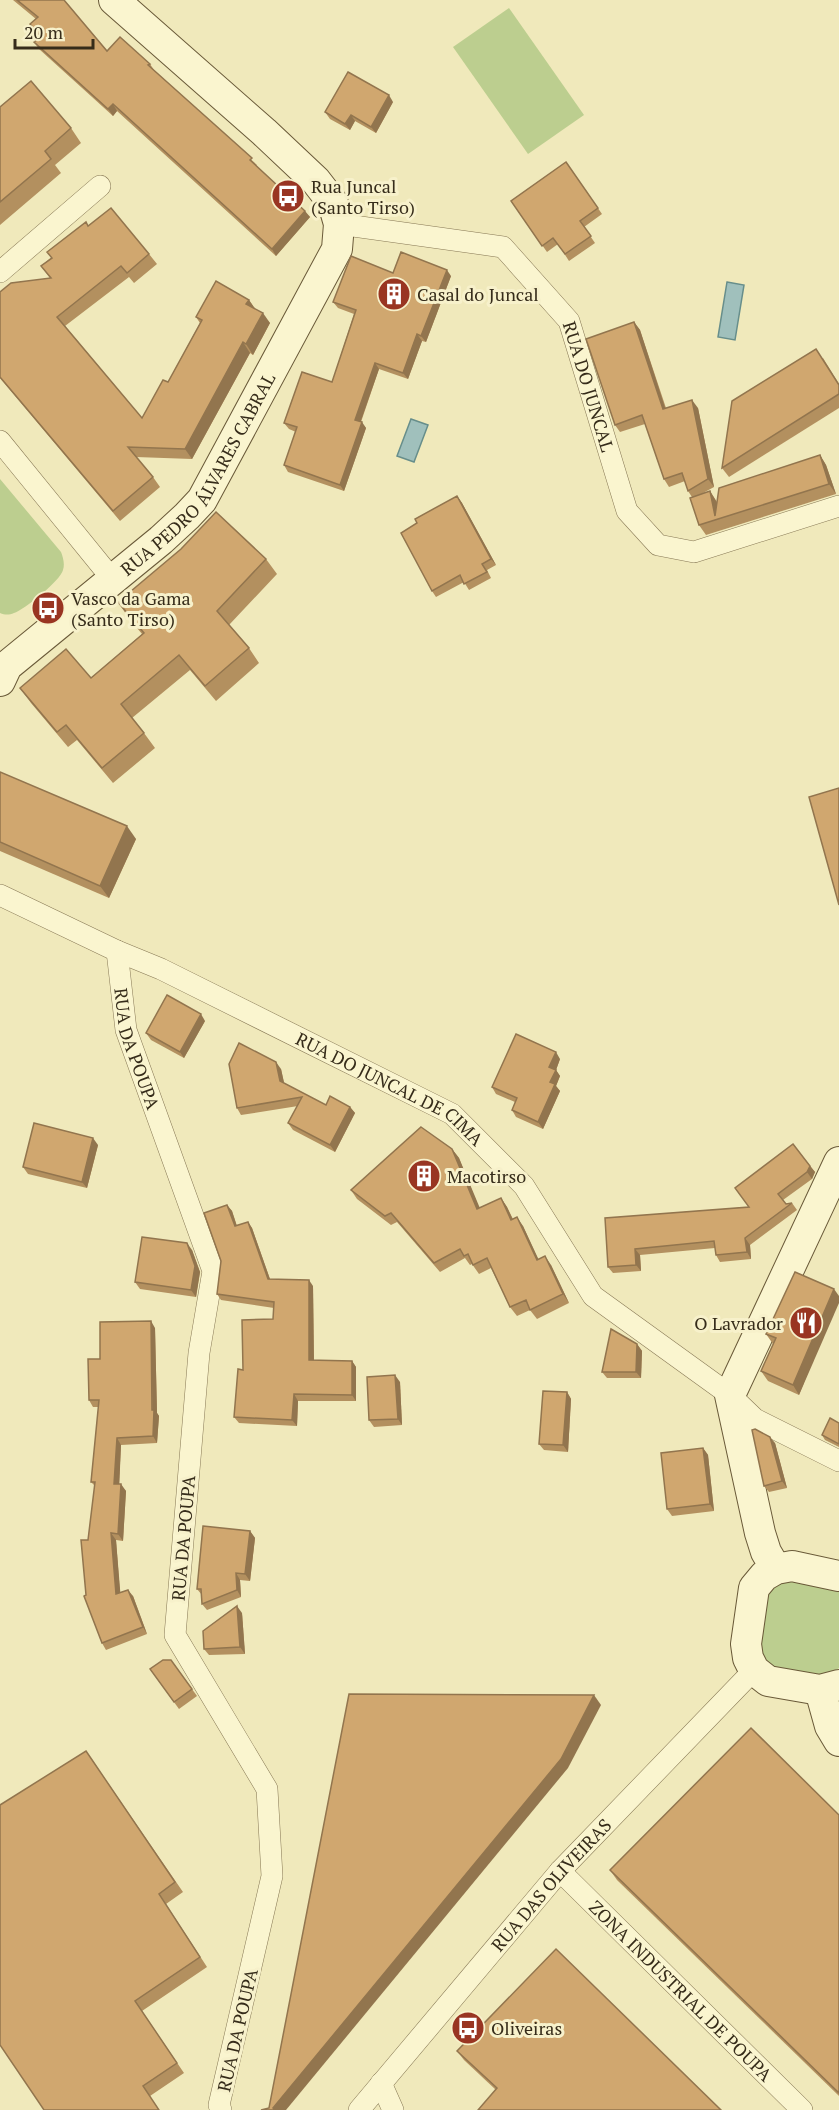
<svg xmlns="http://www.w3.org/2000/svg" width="839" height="2110" viewBox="0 0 839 2110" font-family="'PT Serif',serif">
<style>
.green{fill:#bcce8f}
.water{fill:#a0c0bc;stroke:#678e8b;stroke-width:1.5}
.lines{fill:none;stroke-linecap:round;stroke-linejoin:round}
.street-casing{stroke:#877855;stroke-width:22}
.secondary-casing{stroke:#695938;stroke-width:32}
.street{stroke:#faf5cf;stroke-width:21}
.secondary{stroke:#faf5cf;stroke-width:30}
.wall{fill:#b3905f}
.shaded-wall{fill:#92754e}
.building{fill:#d0a76f;stroke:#92754e;stroke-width:1.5}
.labels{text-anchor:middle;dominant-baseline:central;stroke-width:6;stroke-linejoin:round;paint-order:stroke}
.poi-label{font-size:18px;fill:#362c1a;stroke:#f7f1cb;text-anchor:start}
.street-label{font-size:18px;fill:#362c1a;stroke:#f7f1cb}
</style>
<rect width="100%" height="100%" fill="#f0e9bb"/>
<g class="green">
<polygon points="509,8 584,115 528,154 453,47"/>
<path d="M0,479L61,552C63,557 65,564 63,570C61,580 24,610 14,613C9,615 5,615 0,613Z"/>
<path d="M792,1579L839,1590V1668C826,1678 815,1675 800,1673C791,1672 780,1672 772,1668C752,1656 764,1613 767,1593L781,1582Z"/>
</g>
<g class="water">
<polygon points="727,282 744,285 735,340 718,337"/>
<polygon points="411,419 428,425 414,462 397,456"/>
</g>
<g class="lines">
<g class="street-casing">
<g id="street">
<path id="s1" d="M339,224L503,247L569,321L627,511L658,545L694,552L839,506"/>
<polyline points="0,272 100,186"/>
<polyline points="0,441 113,580"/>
<path id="s2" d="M0,895L117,951L161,969L452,1114L524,1186L593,1296L730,1395L755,1419L839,1461"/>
<path id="s3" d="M117,951L126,1030L213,1271L199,1353L175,1635L267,1789L272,1876L219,2105L221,2110"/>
<path id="s4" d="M560,1871L802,2110"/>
<polyline points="381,2083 393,2110"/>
<path id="s5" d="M359,2110L560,1871L754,1670"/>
</g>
</g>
<g class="secondary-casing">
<g id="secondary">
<path id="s6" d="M0,681L7,666L161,540L187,516L202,500L337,249L339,224L333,203L316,181L264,132L114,0"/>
<polyline points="776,1569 766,1552 760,1533 730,1395 839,1162"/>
<polyline points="839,1576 792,1566 776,1569 764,1576 754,1588 746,1644 748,1658 754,1670 768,1681 820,1690 839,1685"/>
<polyline points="820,1690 830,1726 839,1741"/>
</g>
</g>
<use href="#street" class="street"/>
<use href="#secondary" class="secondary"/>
</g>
<g class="wall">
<polygon points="13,0 64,0 107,51 150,64 154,70 257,165 256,166 310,217 276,256 117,111 113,116 39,49 34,42 40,38 30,24 36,19"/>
<polygon points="393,102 376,133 355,121 350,130 330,119 325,112"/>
<polygon points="0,107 71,128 81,143 55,165 61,173 0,225"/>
<polygon points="566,162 602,214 584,227 595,243 569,261 558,244 547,252 511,201"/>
<polygon points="88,226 149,254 157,264 134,283 129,277 65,326 142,418 168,382 200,323 196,317 249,300 255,309 270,323 253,355 250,353 192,459 136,457 153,477 160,487 120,521 0,378 0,292 50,278 41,266"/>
<polygon points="393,273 451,276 426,342 422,341 408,379 379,369 361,422 366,428 344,491 288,472 284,465 296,432 289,429 284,423 332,382 354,314 338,308 333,302"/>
<polygon points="634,322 640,330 666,408 698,408 714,487 703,493 710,491 717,502 820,455 826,465 836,494 706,535 699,525 692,497 688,491 685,481 669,487 664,479 645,424 620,432 615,425"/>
<polygon points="823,358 839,384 839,408 729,477 722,468"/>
<polygon points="457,496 462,503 496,565 487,570 491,578 469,590 464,582 436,597 432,591 417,523"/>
<polygon points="266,559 277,574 229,625 249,648 259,663 216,701 190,670 132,718 144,733 155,748 113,783 77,740 68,747 31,703 20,688 91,678 142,634 128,617 118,602"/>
<polygon points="0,772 136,839 109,898 0,851"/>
<polygon points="205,1021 184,1058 151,1040 146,1033"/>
<polygon points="560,1059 556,1070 560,1076 556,1086 560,1091 543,1129 516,1117 512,1110 515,1102 496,1094 492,1087"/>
<polygon points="281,1069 284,1083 326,1105 350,1107 355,1113 335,1152 293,1130 288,1123 298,1106 241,1115 237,1108"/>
<polygon points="793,1144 815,1172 812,1179 783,1200 786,1204 792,1203 797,1210 750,1245 751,1259 720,1262 716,1255 715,1248 640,1255 641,1271 613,1273 608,1267 605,1218 749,1207"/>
<polygon points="98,1145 87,1188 28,1174 23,1167"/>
<polygon points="452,1149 459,1158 479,1208 501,1198 507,1207 513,1219 523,1226 538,1259 551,1265 569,1303 537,1319 530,1310 517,1316 510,1307 491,1268 479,1274 472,1264 470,1265 465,1258 440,1272 397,1222 391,1225 357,1199 351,1190"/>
<polygon points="227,1205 232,1211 237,1226 248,1222 252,1228 270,1279 313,1286 314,1361 352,1361 356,1367 356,1401 298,1401 297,1426 239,1423 234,1417 243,1370 273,1319 274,1308 221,1300 217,1294"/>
<polygon points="192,1250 200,1272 196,1297 140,1289 135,1282"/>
<polygon points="839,1296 799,1395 768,1381 761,1371 773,1344 766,1334"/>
<polygon points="155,1328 157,1413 159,1416 157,1443 121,1445 119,1484 126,1491 123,1541 116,1540 120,1593 133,1596 147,1634 106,1650 102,1643 86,1595 88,1540 95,1486 91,1482 99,1407 93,1407 89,1400 100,1359"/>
<polygon points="637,1344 642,1351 641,1378 607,1378 602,1372"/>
<polygon points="400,1382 402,1425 374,1427 369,1420"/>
<polygon points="567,1392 571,1399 568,1452 544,1450 539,1444"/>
<polygon points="839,1423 839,1447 825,1440 822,1435"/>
<polygon points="775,1443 787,1488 769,1492 764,1486"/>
<polygon points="703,1448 708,1455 714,1511 672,1516 667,1509"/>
<polygon points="250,1531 255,1538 250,1581 240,1580 241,1597 207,1610 202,1604 202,1595 197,1589"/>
<polygon points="242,1613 245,1654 209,1655 204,1649"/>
<polygon points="171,1660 197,1696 179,1709 150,1669"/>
<polygon points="86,1751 183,1892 166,1904 207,1967 142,2011 184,2073 150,2096 0,2045"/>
<polygon points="839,1815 839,2096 617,1880 610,1870"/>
<polygon points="457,2051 721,2110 496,2090 464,2060"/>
</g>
<g class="shaded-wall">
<polygon points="389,95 393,102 376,133 371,127"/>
<polygon points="113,104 117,111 113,116 108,109"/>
<polygon points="351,115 355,121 350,130 345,124"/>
<polygon points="305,211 310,217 276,256 272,249"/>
<polygon points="447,270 451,276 426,342 421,336"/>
<polygon points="249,300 256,310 246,304"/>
<polygon points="263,313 270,323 253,355 246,344"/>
<polygon points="634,322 640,330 668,417 663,409"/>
<polygon points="417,334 422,341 408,379 403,373"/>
<polygon points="243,342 250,353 192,459 185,449"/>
<polygon points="375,363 379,369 359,426 355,420"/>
<polygon points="692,400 698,408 714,487 708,479"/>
<polygon points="362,422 366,428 344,491 340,485"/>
<polygon points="820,455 826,465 836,494 829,484"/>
<polygon points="710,491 716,501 720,519 715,516"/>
<polygon points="457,496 462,503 496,565 491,559"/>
<polygon points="127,826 136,839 109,898 100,886"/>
<polygon points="201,1014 205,1021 184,1058 180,1052"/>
<polygon points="556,1052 560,1059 556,1070 560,1076 556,1086 560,1091 543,1129 538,1122 550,1082 549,1067"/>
<polygon points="276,1062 281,1069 285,1087 280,1081"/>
<polygon points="350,1107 355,1113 335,1152 330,1145"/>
<polygon points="93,1138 98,1145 87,1188 82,1182"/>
<polygon points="452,1149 459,1158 484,1218 477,1209"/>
<polygon points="810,1166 815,1172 812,1179 807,1172"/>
<polygon points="501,1198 507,1207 517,1229 511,1220"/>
<polygon points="227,1205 232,1211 239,1233 235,1226"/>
<polygon points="517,1217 523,1226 543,1269 537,1260"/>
<polygon points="248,1222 252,1228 272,1285 268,1279"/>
<polygon points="745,1238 750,1245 751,1259 747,1252"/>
<polygon points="187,1243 192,1250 200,1272 196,1297 191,1290"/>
<polygon points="635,1249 640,1255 641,1271 636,1265"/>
<polygon points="545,1256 551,1265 569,1303 563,1294"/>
<polygon points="309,1280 313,1286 314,1367 309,1360"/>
<polygon points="834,1289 839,1296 839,1303 799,1395 793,1385"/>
<polygon points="151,1321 155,1328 157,1413 159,1416 157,1443 153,1436"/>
<polygon points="637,1344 642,1351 641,1378 636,1372"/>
<polygon points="352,1361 356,1367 356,1401 352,1395"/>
<polygon points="395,1375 400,1382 402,1425 398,1419"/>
<polygon points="567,1392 571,1399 568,1452 563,1445"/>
<polygon points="294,1394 298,1401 297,1426 292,1420"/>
<polygon points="770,1437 775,1443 787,1488 782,1481"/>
<polygon points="117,1438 121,1445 119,1491 114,1484"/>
<polygon points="703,1448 708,1455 714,1511 710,1504"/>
<polygon points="121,1484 126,1491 123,1541 118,1534"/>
<polygon points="250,1531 255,1538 250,1581 245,1574"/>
<polygon points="111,1533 116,1540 121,1601 116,1594"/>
<polygon points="236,1573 240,1580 241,1597 237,1590"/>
<polygon points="128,1590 133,1596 147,1634 143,1627"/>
<polygon points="237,1606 242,1613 245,1654 240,1647"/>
<polygon points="594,1695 601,1705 568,1768 286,2110 274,2110 273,2108"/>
</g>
<g class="building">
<polygon points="17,0 64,0 107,51 120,37 150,64 148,65 252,158 250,160 305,211 272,249 113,104 108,109 34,42 41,37 30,24 38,17"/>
<polygon points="348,72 389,95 371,127 351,115 345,124 325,112"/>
<polygon points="31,81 71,128 45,151 51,159 0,202 0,107"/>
<polygon points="566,162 598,208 580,221 591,236 565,254 553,238 542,246 511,201"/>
<polygon points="111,208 149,254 127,273 121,266 57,317 142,418 163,380 168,382 202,320 196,317 216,281 249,300 246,304 263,313 246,344 243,342 185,449 128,447 153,477 113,511 0,377 0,292 11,283 51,278 41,266 52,258 47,252 86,222 88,226"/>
<polygon points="401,252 447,270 421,336 417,334 403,373 375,363 355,420 362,422 340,485 284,465 297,427 284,423 302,372 332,382 356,310 333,302 351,256 393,273"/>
<polygon points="634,322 663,409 692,400 708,479 688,491 682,473 664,479 642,415 615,425 586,339"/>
<polygon points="816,349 839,385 839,394 722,468 732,401"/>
<polygon points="820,455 829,484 699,525 690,498 710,491 715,516 719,488"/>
<polygon points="457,496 491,559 482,564 487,572 464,584 460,575 432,591 401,533 417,523 415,519"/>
<polygon points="216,512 266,559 217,611 249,648 205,686 179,655 121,704 144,733 102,768 66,725 57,732 20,688 66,649 91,678 144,633 118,602 181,549"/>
<polygon points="0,772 127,826 100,886 0,842"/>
<polygon points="839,788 839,905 809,797"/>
<polygon points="167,995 201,1014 180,1052 146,1033"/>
<polygon points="516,1034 556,1052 549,1067 556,1070 550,1082 555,1084 538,1122 512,1110 517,1098 492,1087"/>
<polygon points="239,1043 276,1062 280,1081 326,1105 330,1096 350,1107 330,1145 288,1123 302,1097 237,1108 229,1064"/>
<polygon points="34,1123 93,1138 82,1182 23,1167"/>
<polygon points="421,1127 452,1149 477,1209 501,1198 511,1220 517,1217 537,1260 545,1256 563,1294 530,1310 526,1300 510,1307 487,1258 473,1265 468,1254 464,1256 460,1249 434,1263 391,1213 385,1216 351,1190"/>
<polygon points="793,1144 810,1166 807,1172 778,1194 786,1204 792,1203 745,1238 747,1252 716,1255 714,1241 635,1249 636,1265 608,1267 605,1218 749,1207 735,1188"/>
<polygon points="227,1205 235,1226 248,1222 268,1279 309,1280 309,1360 352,1361 352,1395 294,1394 292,1420 234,1417 238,1369 243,1370 242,1320 273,1319 274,1302 217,1294 221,1261 204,1213"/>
<polygon points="142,1237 187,1243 195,1266 191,1290 135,1282"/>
<polygon points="795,1272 834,1289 793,1385 761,1371 776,1338 766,1334"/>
<polygon points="151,1321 152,1410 154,1410 153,1436 117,1438 114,1484 121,1484 118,1534 111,1533 116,1594 128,1590 143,1627 102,1643 84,1596 86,1595 81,1540 88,1540 95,1482 91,1482 99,1400 89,1400 88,1359 100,1359 100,1322"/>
<polygon points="611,1329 637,1344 636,1372 602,1372"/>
<polygon points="395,1375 398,1419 369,1420 367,1377"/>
<polygon points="543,1391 567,1392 563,1445 539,1444"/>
<polygon points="830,1418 839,1423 839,1444 822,1435"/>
<polygon points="755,1429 770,1437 782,1481 764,1486 752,1430"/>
<polygon points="703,1448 710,1504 667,1509 661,1453"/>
<polygon points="203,1526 250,1531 245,1574 236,1573 237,1590 202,1604 201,1589 197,1589"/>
<polygon points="237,1606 240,1647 204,1649 203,1631"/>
<polygon points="163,1660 171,1660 192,1689 174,1702 150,1669"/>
<polygon points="349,1694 594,1695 561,1759 273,2108 275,2110 261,2110 269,2108"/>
<polygon points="751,1728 839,1815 839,2093 610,1870"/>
<polygon points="86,1751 175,1882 159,1894 200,1957 135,2001 177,2063 143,2086 159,2110 44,2110 0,2045 0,1805"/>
<polygon points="556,1949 721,2110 478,2110 497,2088 457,2051"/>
</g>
<defs>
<g id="bus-disc" transform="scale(1.725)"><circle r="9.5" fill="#993522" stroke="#f7f1cb"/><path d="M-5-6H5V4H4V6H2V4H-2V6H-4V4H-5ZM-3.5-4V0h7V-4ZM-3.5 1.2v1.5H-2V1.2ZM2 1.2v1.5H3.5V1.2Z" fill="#fff"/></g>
<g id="building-disc" transform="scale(1.725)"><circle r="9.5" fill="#993522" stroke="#f7f1cb"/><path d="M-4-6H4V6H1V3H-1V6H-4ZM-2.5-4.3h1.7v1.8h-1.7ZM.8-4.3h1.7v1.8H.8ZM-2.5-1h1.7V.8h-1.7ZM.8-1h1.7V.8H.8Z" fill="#fff"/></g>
<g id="restaurant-disc" transform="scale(1.725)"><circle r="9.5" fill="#993522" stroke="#f7f1cb"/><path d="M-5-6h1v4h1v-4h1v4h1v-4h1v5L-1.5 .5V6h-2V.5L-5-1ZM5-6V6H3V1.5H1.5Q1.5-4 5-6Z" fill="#fff"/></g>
</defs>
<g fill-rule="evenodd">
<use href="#bus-disc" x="288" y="196"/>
<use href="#building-disc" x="394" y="294"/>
<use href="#bus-disc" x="48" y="608"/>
<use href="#building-disc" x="424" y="1176"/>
<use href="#restaurant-disc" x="806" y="1323"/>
<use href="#bus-disc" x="468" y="2028"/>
</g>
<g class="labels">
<g class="poi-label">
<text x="311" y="186">Rua Juncal<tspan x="311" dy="21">(Santo Tirso)</tspan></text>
<text x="417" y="294">Casal do Juncal</text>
<text x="71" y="598">Vasco da Gama<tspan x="71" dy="21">(Santo Tirso)</tspan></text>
<text x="447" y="1176">Macotirso</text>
<text x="783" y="1323" text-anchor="end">O Lavrador</text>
<text x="491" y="2028">Oliveiras</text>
</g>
<g class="street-label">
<text stroke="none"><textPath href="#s1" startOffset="333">RUA DO JUNCAL</textPath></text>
<text stroke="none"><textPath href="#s6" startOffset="291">RUA PEDRO ÁLVARES CABRAL</textPath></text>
<text stroke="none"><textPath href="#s3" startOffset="100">RUA DA POUPA</textPath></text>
<text stroke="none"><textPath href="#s2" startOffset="436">RUA DO JUNCAL DE CIMA</textPath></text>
<text transform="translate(183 1538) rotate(-85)">RUA DA POUPA</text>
<text stroke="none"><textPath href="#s5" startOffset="296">RUA DAS OLIVEIRAS</textPath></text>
<text stroke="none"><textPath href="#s4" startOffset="170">ZONA INDUSTRIAL DE POUPA</textPath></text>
<text transform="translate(237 2030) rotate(-77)">RUA DA POUPA</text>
</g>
</g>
<path d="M15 39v9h78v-9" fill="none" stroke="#362c1a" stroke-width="3"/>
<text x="24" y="39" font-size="18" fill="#362c1a" stroke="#f7f1cb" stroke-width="4.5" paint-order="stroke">20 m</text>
</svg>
